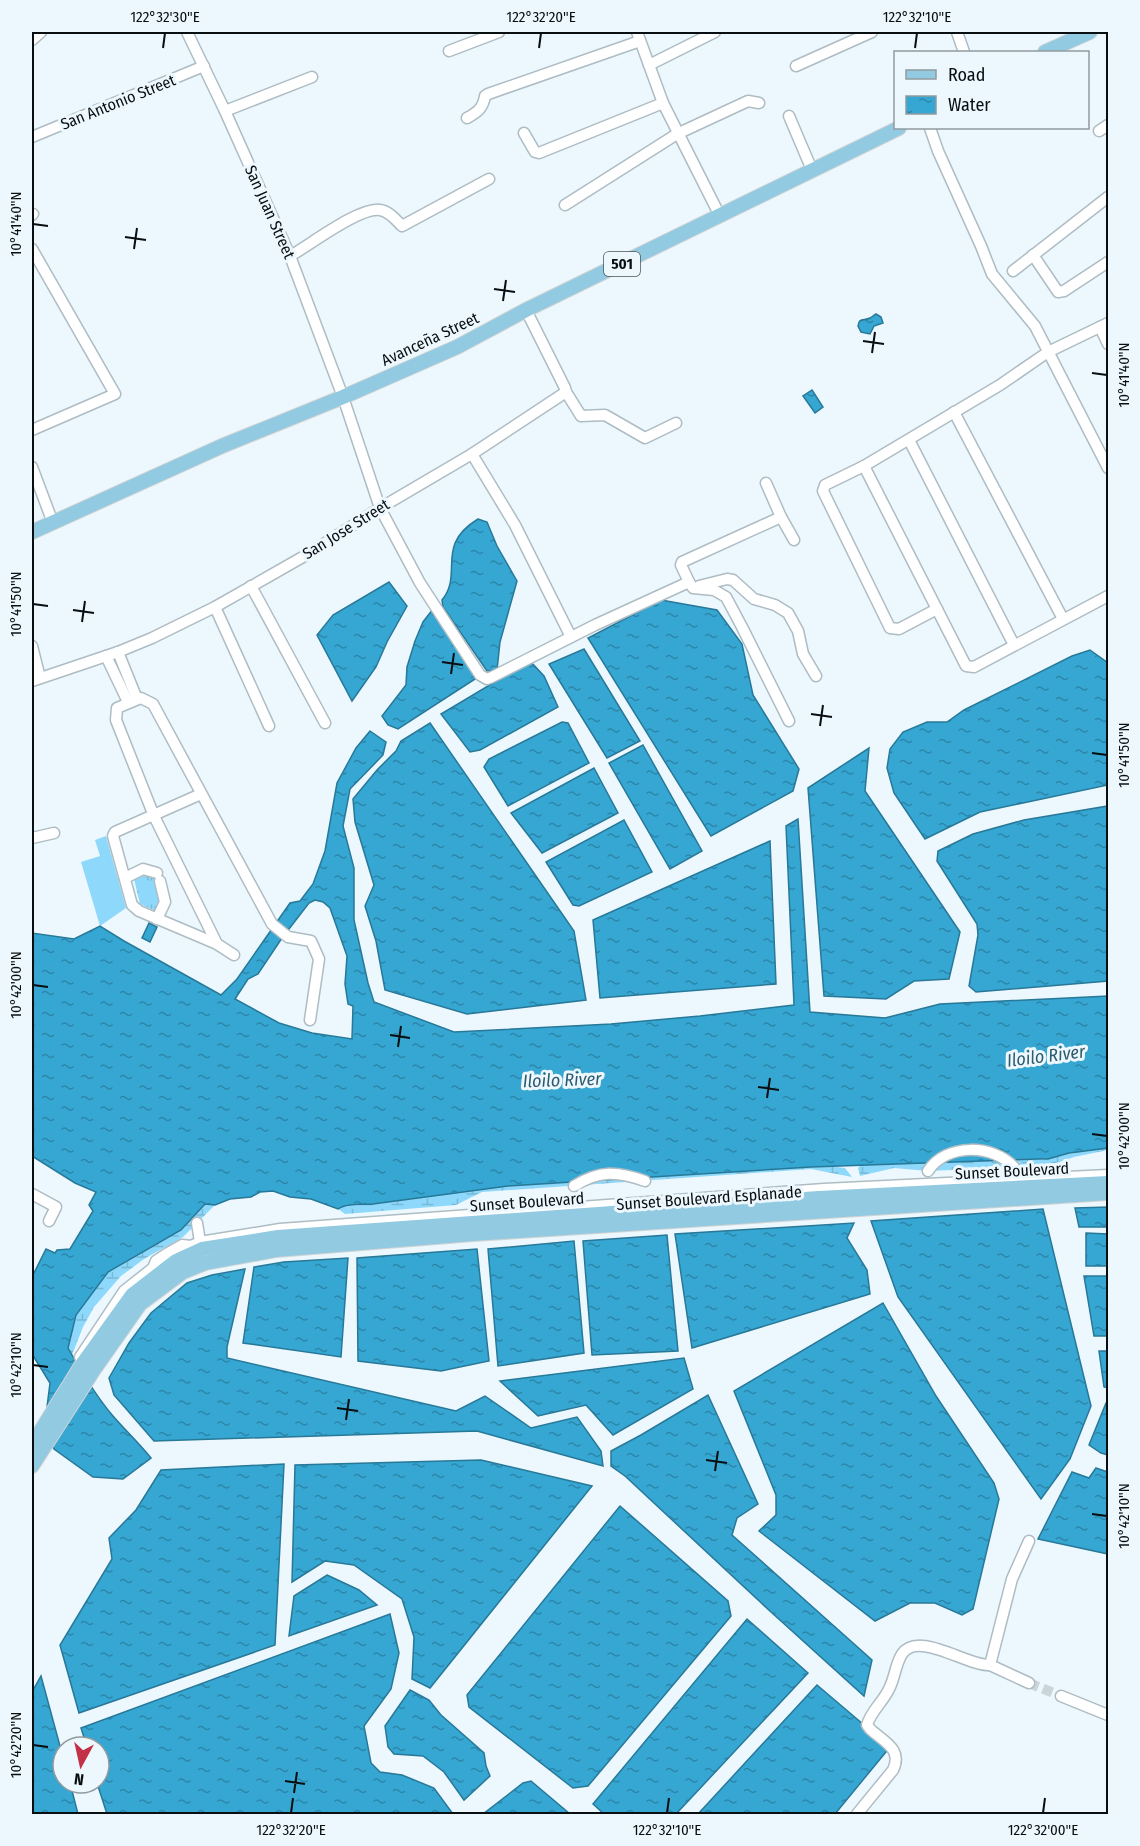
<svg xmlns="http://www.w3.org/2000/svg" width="1140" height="1846" viewBox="0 0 1140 1846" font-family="'Fira Sans Condensed',sans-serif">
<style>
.grass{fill:url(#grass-tufts)}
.wetland{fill:url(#wetland-marsh)}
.pitch{fill:#8ed9fb}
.water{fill:url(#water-ripples);stroke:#287898;stroke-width:1.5;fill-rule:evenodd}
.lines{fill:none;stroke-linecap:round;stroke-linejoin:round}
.minor-tunnel{stroke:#cad5da;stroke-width:10;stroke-dasharray:10 5;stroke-linecap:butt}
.minor-casing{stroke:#aebcc3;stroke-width:13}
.major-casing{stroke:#d3d4d4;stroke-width:16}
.minor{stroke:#fff;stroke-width:10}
.major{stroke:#92cae1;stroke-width:14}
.ticks{fill:none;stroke:#090e10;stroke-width:2}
.labels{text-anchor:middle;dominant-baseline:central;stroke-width:6;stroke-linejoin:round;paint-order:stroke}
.shield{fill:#ecf8fe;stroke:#4d5457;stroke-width:1.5}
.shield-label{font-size:15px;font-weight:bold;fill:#090e10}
.street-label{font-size:16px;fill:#090e10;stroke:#ecf8fe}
.water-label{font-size:18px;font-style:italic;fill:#2d5a6d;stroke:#ecf8fe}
.neatline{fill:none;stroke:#090e10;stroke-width:2}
.ticks-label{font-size:15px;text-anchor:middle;fill:#090e10}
</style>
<defs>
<pattern id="grass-tufts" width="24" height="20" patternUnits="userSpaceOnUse" patternTransform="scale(1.5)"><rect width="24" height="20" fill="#8ed9fb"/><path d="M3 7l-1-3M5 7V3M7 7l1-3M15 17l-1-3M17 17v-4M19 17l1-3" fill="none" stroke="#79b9d6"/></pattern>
<pattern id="wetland-marsh" width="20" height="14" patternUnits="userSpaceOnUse" patternTransform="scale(1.5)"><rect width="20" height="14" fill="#8ed9fb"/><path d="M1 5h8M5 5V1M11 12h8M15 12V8" fill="none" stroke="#79b9d6"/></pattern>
<pattern id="water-ripples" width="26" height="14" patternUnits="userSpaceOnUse" patternTransform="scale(1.5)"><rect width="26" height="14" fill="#36a6d2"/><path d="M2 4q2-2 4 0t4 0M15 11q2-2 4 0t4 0" fill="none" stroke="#2c86a9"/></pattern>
</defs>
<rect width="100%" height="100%" fill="#ecf8fe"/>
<polygon class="grass" points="141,873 154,875 163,898 156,911 140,904 134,879"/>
<g class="wetland">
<polygon points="1108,1144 1108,1150 1074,1157 1048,1166 928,1171 894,1168 860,1176 858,1168 863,1162 1035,1152 1041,1160 1048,1159 1050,1155"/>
<path d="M828,1166L845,1168L852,1177L811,1169L482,1192L456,1205L345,1214L338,1209L345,1204C365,1208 379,1201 396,1192Z"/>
<polygon points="205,1204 215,1205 183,1237 144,1259 121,1276 94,1307 83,1327 72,1355 68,1348 70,1316 106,1271"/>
</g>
<polygon class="pitch" points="106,836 126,908 100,926 81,862 100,856 95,840"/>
<g class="water">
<path d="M876,314L881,317L883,323L874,326L870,334L861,332L858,326C859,317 864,321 870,318C872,317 874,315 876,314Z"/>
<polygon points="812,390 823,407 815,413 803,396"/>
<path d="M478,519L487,522L497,546L517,581L500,642L497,670L487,671L443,607L442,600C464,573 434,546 478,519Z"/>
<polygon points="389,582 407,606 387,642 376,667 352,701 317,635 333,615"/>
<polygon points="661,600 717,610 742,644 753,695 799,769 793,791 711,836 588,638"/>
<polygon points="433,609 475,671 475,679 398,729 388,725 382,716 406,685 407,667 415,641 423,622"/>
<polygon points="584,649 640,741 607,758 549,664"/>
<polygon points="1090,650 1108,663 1108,785 980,812 925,839 894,793 887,768 890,749 903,732 927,722 947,722 964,710 1072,656"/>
<polygon points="530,661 544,676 558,707 480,750 470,752 441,714"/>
<polygon points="562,722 568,723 589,763 508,806 484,767 489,759"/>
<polygon points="430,723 574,931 586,1000 467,1014 385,990 376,941 365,906 374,885 355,822 353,799 377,770 396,751 401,741"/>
<path d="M370,731L386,742L383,755L350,789L343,826L354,868V920L368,983L374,1002L454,1032L611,1024L700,1016L794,1005L786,826L798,819L810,1012L885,1018L940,1004L1108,996V1148L1069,1153L1048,1159H1037L811,1167L508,1186L373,1204C362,1205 347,1203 338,1209L311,1199L290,1197L273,1191L260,1192L251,1197L230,1199L215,1205L205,1204L181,1230L108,1272L76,1315L68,1348C81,1371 95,1395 113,1416C125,1430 139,1443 151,1458L123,1479L93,1477L54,1449L45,1423L50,1383L32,1354V1277L46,1249L55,1253L57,1250L70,1249L93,1211L89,1205L96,1192L75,1183L32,1156V933L74,939L100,926L124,941L221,995L237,979L290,903L300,901L313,884L325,851L337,783L356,748ZM315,900L323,902L330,908L347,956L345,984L348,1004L353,1006L352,1039L312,1033L279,1023L235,999L248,979L258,974L282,938L309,903Z"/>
<polygon points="643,745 702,851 670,869 609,763"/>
<polygon points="869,748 865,791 960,932 949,979 914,981 886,999 824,996 808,788"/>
<polygon points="594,768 618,813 542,853 511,813"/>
<polygon points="1108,806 1108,981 976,992 969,986 978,935 977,924 937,861 938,851 973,834 1024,820"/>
<polygon points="624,820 652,872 579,906 573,905 546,862"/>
<polygon points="770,841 776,984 600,998 593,920"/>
<polygon points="149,923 157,927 150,942 142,938"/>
<polygon points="1108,1207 1108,1227 1079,1227 1075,1208"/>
<polygon points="1043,1209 1091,1406 1070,1459 1041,1499 898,1297 871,1221"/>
<polygon points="854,1223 847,1238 867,1270 870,1294 692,1348 675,1234"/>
<polygon points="1086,1233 1108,1234 1108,1266 1086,1266"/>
<polygon points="667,1235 678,1351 592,1355 583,1241"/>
<polygon points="574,1241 584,1353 498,1366 488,1249"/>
<polygon points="477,1249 489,1361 441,1371 358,1361 357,1258"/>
<polygon points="348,1258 341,1357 243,1343 254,1267 284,1262"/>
<polygon points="245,1269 227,1347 227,1358 456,1411 485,1396 531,1428 577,1417 601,1451 603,1466 477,1431 154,1441 114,1395 109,1378 129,1343 151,1313 187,1283 212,1275"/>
<polygon points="1084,1276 1108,1276 1108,1336 1094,1336"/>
<polygon points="883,1303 936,1396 994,1483 999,1499 973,1609 962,1615 935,1603 910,1603 875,1621 759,1531 776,1515 776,1495 734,1391"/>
<polygon points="1099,1351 1108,1351 1108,1388 1104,1387"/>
<polygon points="684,1358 693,1389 613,1435 586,1405 538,1416 500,1381"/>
<polygon points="708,1395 758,1504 737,1518 732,1535 872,1660 864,1696 771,1612 625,1476 611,1466 611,1451 641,1435"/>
<polygon points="1108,1402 1108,1455 1101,1453 1089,1445 1106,1403"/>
<polygon points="481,1460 592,1486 430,1688 412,1679 414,1637 402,1599 354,1565 325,1561 292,1582 295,1465"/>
<polygon points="284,1464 275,1645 79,1713 60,1645 112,1559 109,1538 136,1510 161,1470"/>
<polygon points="1096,1468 1108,1472 1108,1554 1038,1539 1072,1472 1089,1478"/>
<polygon points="620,1506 728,1601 731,1616 588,1786 573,1788 469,1707 467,1695"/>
<polygon points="327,1575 359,1590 377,1605 289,1636 294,1596"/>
<polygon points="390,1614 399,1653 391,1689 364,1726 371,1763 380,1772 402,1775 434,1788 453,1814 107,1814 97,1783 99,1783 99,1747 87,1747 81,1728"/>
<polygon points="747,1619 808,1673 676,1814 604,1814 593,1804"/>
<polygon points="41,1676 63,1757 63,1783 70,1783 78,1814 32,1814 32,1692"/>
<polygon points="817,1685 890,1747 835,1814 698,1814"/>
<polygon points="410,1690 429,1700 441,1715 484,1753 486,1766 490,1776 464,1800 444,1772 423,1756 394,1754 388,1747 385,1726"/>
<polygon points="531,1781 570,1814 483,1814 523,1783"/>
</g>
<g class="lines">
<polyline class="minor-tunnel" points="1029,1683 1061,1696"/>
<g class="minor-casing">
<g id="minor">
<polyline points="187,32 225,111 290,256 343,397 380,508 420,583 480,675 487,679 492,677 595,625 689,582 693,588 714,590 726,597 742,627 789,721"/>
<polyline points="637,32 663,103 720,216"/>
<polyline points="957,32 964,52"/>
<polyline points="32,40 41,32"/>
<polyline points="449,51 499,32"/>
<polyline points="649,65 715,32"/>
<polyline points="796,66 872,32"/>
<polyline points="225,111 312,77"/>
<polyline points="789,116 812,170"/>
<path d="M467,118C478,112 483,108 485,96L488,94L640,41"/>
<polyline points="930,128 938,151 981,246 992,274 1035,326 1108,468"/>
<polyline points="1099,131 1108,125"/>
<polyline points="524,133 535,152 539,153 663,103"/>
<polyline points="32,137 204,66"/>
<polyline points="565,205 677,134 748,101 759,103"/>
<polyline points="32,215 33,214"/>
<polyline points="32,249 115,394 32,430"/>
<polyline points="1033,255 1058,292 1064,291 1108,262"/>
<path d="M290,256C310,245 359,207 380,210C389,211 396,220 402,226L489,179"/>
<polyline points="1013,271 1108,197"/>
<polyline points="1100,327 1108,344"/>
<polyline points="566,392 581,416 605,415 645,438 676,423"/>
<polyline points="954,412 1063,619"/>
<polyline points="909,440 1014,645"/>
<polyline points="472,454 515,525 571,637"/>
<polyline points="864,466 966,666 974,667 1108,596"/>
<polyline points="32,467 53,523"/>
<polyline points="766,483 781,517 794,540"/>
<polyline points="689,582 681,565 682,562 781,517"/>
<polyline points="251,586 325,723"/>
<polyline points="699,586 727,579 733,580 754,599 775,605 788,613 798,631 803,654 816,676"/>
<polyline points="215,607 269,726"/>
<polyline points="937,609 899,629 890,628 823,491 825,485 864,466 1000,385 1048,352 1108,323"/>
<polyline points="32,646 40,678"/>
<polyline points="118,652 137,699"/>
<polyline points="106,656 128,702"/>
<polyline points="32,681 118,652 152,638 215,607 308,554 380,508 472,454 563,394 566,392 565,388 526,310"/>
<polyline points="201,794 115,832 113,836 132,905 139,911 217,944 234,955"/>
<polyline points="32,838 54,833"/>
<polyline points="125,878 143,869 157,873"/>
<polyline points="157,919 165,902 160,881"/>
<polyline points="217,944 154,816 116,720 117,708 141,698 153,704 272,924 288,937 311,941 319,959 310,1020"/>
<path d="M928,1171C946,1143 993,1144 1014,1167"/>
<path d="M574,1186C599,1170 618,1171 645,1181"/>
<polyline points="32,1194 56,1207 49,1221"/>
<polyline points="197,1223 200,1242"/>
<polyline points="80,1357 124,1291 153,1268 156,1261 168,1253 182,1245 191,1246 200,1242 280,1229 824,1189 1108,1175"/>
<polyline points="1029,1541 1012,1579 990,1665 1029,1683"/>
<polyline points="1061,1696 1108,1715"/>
<path d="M857,1814L893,1770C903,1749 884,1742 870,1729L867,1725C871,1711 883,1702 889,1689C895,1678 895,1665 902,1654C918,1630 967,1666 990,1665"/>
</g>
</g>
<g class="major-casing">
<g id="major">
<polyline points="1045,52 1090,32"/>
<polyline points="32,532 222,446 343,397 457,347 526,310 899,128"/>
<polyline points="32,1445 83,1363 132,1295 176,1261 202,1249 278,1237 819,1198 1108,1183"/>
<polyline points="32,1466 93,1371 140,1304 183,1272 205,1263 276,1250 473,1234 1108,1193"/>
</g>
</g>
<use href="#minor" class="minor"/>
<use href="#major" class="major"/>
</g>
<path class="ticks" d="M163,48L165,33M539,48L541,33M915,48L917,33M33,224L48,226M125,237L146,240M134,249L137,228M494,289L515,292M503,301L506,280M863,341L884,344M872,353L875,332M1092,373L1107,375M33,604L48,606M73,610L94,613M82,622L85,601M442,662L463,665M451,674L454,653M811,714L832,717M820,726L823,705M1092,753L1107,755M33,985L48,987M390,1035L410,1038M398,1047L401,1026M758,1087L779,1090M767,1098L770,1078M1092,1134L1107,1136M33,1365L48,1367M337,1408L358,1411M346,1420L349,1399M706,1460L727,1463M715,1471L718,1451M1092,1514L1107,1516M33,1745L48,1747M285,1781L305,1784M294,1793L297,1772M291,1813L293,1798M667,1813L669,1798M1043,1813L1045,1798"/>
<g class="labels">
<rect class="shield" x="604" y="252" width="36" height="24" rx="4.5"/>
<g class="shield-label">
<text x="622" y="264">501</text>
</g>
<g class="street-label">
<text transform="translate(118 102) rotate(-22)">San Antonio Street</text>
<text transform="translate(270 212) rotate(66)">San Juan Street</text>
<text transform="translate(430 339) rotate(-25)">Avanceña Street</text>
<text transform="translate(346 529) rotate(-32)">San Jose Street</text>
<text transform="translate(1012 1171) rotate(-3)">Sunset Boulevard</text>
<text transform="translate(709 1198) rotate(-4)">Sunset Boulevard Esplanade</text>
<text transform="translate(527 1202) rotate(-4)">Sunset Boulevard</text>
</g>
<g class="water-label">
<text transform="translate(1046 1056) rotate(-7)">Iloilo River</text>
<text transform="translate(562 1080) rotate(-2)">Iloilo River</text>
</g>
</g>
<rect width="1140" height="1846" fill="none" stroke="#ecf8fe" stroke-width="66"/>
<rect x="894" y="51" width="195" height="78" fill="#ecf8fe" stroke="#919a9f" stroke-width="1.5"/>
<rect x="906" y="70" width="30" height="9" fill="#92cae1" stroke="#919a9f" stroke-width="1.5"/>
<text x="948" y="81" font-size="18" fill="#090e10">Road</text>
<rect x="906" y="96" width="30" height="18" fill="url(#water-ripples)" stroke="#919a9f" stroke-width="1.5"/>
<text x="948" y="111" font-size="18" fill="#090e10">Water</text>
<g transform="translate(81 1765) rotate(188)"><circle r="28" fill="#ecf8fe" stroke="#919a9f" stroke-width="1.5"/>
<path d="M0-4.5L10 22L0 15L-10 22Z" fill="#c23145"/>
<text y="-9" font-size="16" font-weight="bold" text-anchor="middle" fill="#090e10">N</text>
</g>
<rect x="33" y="33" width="1074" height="1780" class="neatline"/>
<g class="ticks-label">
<text x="165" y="22">122°32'30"E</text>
<text x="541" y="22">122°32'20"E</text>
<text x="917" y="22">122°32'10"E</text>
<text transform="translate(16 224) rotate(-90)" y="5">10°41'40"N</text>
<text transform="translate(1124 375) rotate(-90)" y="5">10°41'40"N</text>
<text transform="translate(16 604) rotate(-90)" y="5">10°41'50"N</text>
<text transform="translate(1124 755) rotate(-90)" y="5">10°41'50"N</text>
<text transform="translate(16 985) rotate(-90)" y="5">10°42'00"N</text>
<text transform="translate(1124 1136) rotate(-90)" y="5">10°42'00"N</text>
<text transform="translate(16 1365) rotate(-90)" y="5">10°42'10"N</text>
<text transform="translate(1124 1516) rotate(-90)" y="5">10°42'10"N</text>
<text transform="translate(16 1745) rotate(-90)" y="5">10°42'20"N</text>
<text x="291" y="1835">122°32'20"E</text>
<text x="667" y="1835">122°32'10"E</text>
<text x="1043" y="1835">122°32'00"E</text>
</g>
</svg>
